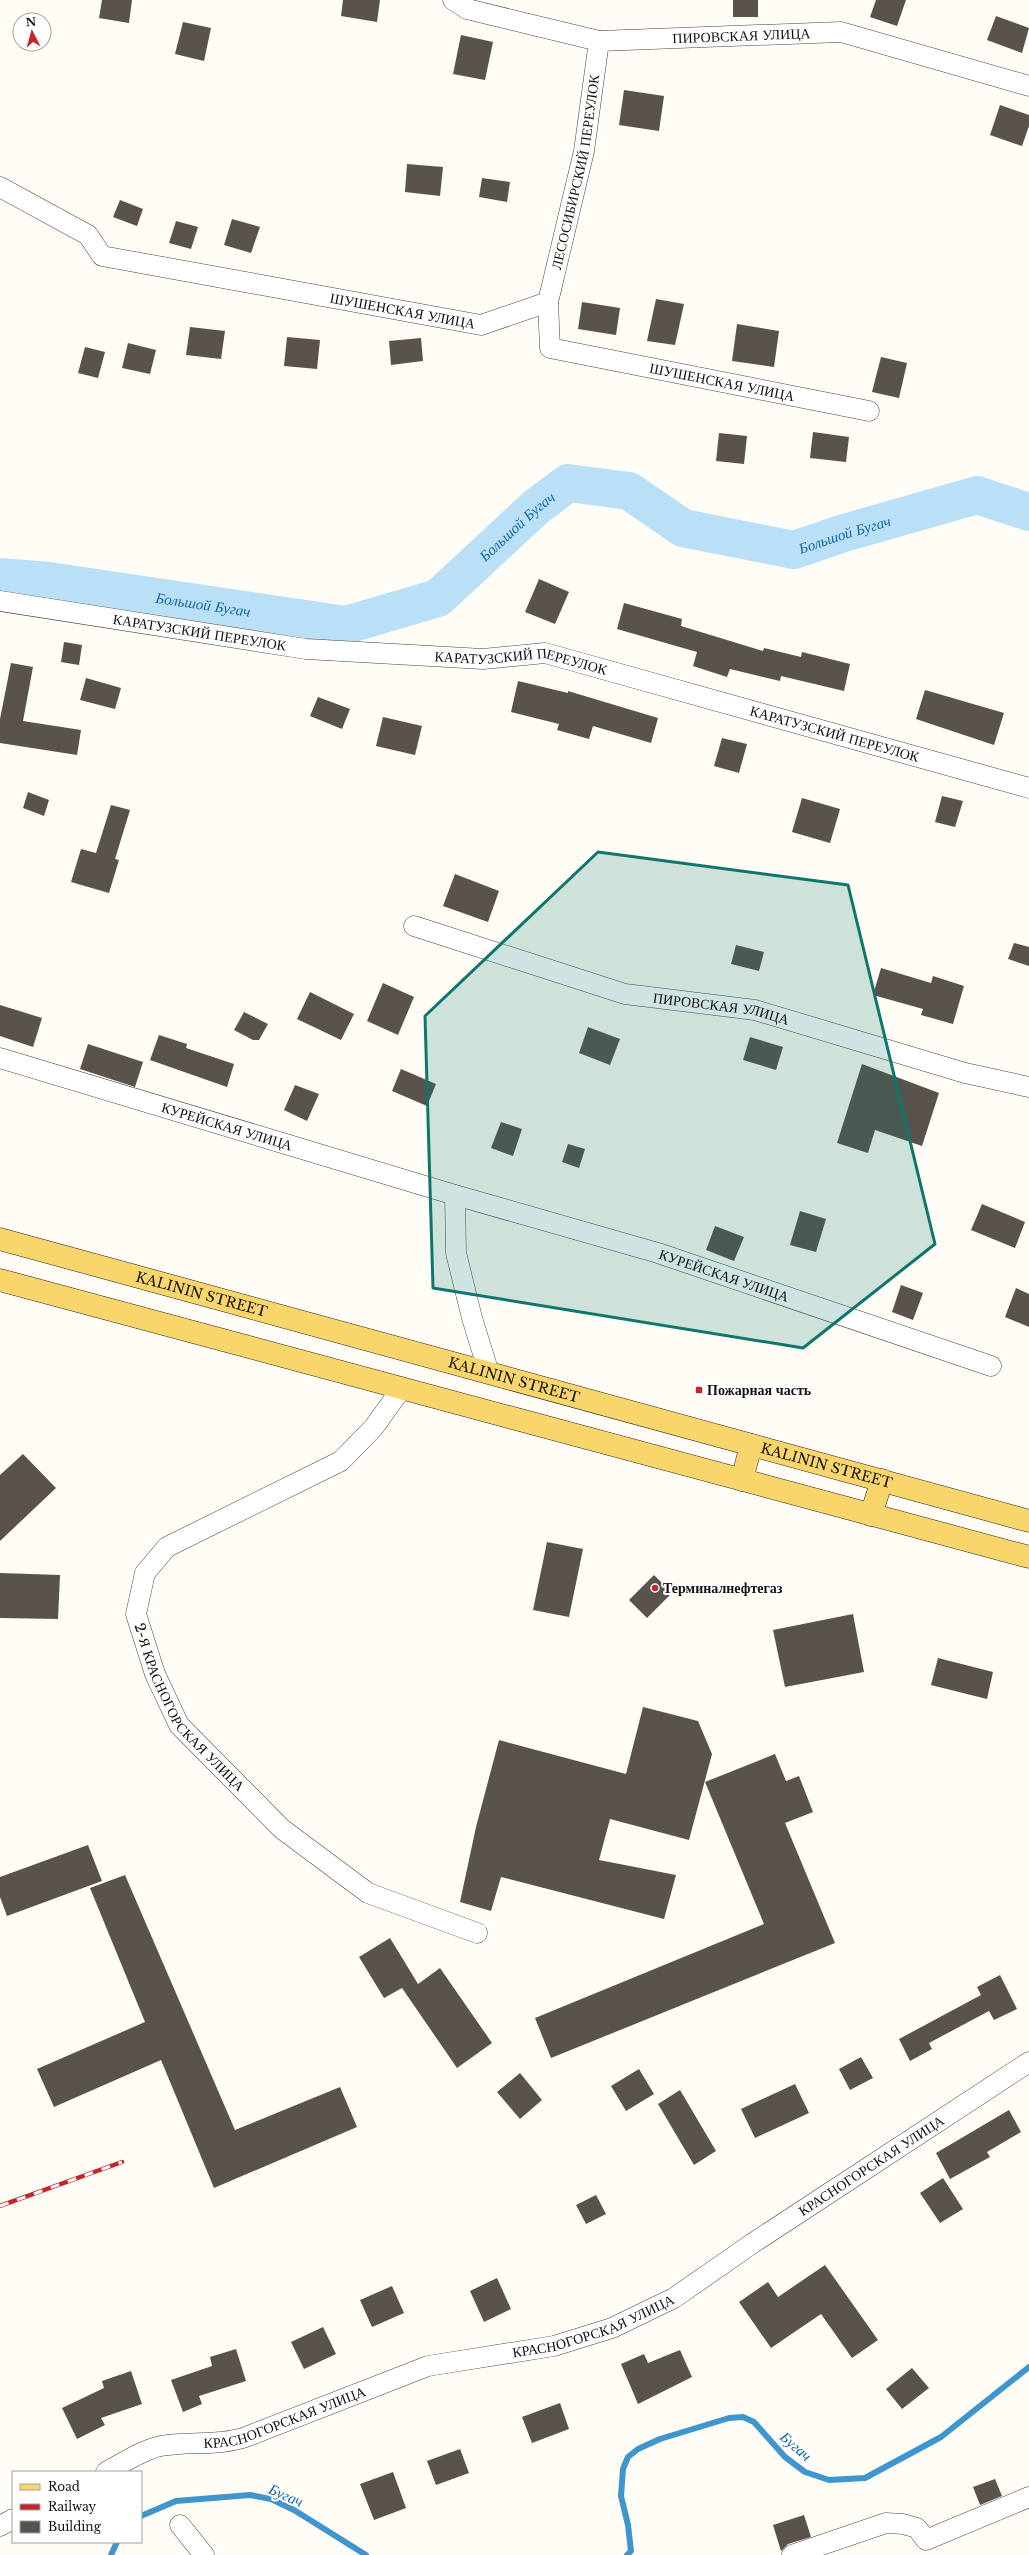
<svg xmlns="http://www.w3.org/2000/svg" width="1029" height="2555" viewBox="0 0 1029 2555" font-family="'Libre Baskerville',serif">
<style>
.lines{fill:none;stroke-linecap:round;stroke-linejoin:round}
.stream{stroke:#3f96cf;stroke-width:6}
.river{stroke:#b9e0f7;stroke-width:38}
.building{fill:#5a524d}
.minor-casing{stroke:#444;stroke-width:21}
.primary-casing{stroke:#222;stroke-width:23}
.minor{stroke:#fff;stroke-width:20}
.primary{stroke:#f9d66b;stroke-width:22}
.rail-casing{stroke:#c4262e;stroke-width:4.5}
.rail{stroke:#fff;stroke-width:3;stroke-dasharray:9;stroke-linecap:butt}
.marked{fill:#0f766e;fill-opacity:0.2;stroke:#0f766e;stroke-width:3;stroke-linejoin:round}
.poi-dot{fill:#c4262e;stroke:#fff;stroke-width:1.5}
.labels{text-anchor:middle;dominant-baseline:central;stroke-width:4;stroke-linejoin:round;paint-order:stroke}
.street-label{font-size:14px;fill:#111;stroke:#fff}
.poi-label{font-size:14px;font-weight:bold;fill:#111;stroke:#fff;text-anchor:start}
.water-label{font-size:15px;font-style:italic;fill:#1768a6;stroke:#fff}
</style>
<rect width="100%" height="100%" fill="#fffdf5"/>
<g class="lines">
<g class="stream">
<polyline points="141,2516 176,2501 250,2495 271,2499 294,2510 366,2555"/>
<polyline points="111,2555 117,2542"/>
<polyline points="627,2555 631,2551 628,2525 621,2496 623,2469 628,2457 638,2449 660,2439 729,2418 743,2417 754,2422 785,2457 805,2472 829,2480 865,2478 941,2437 1029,2367"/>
</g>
<path class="river" id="s1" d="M0,577L49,581L346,625L438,598L536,507L568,483L629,491L683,528L794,550L844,533L977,495L1029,512"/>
</g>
<g class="building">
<polygon points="102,0 132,0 129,23 99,18"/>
<polygon points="343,0 380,0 377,22 341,16"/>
<rect x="733" y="0" width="25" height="17"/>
<polygon points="876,0 906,0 897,26 870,17"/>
<polygon points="996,16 1029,28 1022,53 987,40"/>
<polygon points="183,22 211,28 204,61 175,54"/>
<polygon points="461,35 493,42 485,80 453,74"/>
<polygon points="624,90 664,96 659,131 619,125"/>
<polygon points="1000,105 1029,115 1029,126 1022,146 990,135"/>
<polygon points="407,164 443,167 440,196 405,192"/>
<polygon points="482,178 510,182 507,202 479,197"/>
<polygon points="120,200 143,209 137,226 113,217"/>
<polygon points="232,219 260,227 251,253 224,245"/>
<polygon points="176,221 198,227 191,249 169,243"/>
<polygon points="656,299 684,304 675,345 647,341"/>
<polygon points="582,302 620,308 616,335 578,329"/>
<polygon points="737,324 779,331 774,367 732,361"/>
<polygon points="190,327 225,331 221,359 186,355"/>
<polygon points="287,337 320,340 317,369 284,366"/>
<polygon points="421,338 423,361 391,365 389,341"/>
<polygon points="128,343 156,350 150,374 122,368"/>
<polygon points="85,347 105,352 98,378 78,373"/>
<polygon points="881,357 907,363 899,398 872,392"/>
<polygon points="813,432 849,437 846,462 810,458"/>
<polygon points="719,433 747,436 744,464 716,461"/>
<polygon points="539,579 569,592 555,624 525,612"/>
<polygon points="624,603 682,619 681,626 763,651 764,648 801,657 802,652 850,664 844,691 781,676 780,681 730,669 727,677 693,666 697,652 617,629"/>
<polygon points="64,642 82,645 79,665 61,662"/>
<polygon points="11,663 33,667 23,721 81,730 77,755 0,743 0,719"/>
<polygon points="86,678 121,688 115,709 80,700"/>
<polygon points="518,681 568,693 568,691 658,718 651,743 593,726 589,739 557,730 559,724 511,712"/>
<polygon points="925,690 1004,713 994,745 916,719"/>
<polygon points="318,697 350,709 342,729 310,716"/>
<polygon points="383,717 422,726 415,755 376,746"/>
<polygon points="722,738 747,744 739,773 714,766"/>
<polygon points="28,792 49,800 44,816 23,808"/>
<polygon points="942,796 963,801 955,827 935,822"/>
<polygon points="802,798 840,809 830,843 792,832"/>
<polygon points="111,805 130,810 115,859 119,860 109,893 71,882 81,849 96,853"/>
<polygon points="455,874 499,891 488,922 443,906"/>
<polygon points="1014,943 1029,947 1029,966 1008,959"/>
<polygon points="736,945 764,952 759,971 731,964"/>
<polygon points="881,968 931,983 933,976 964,986 953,1024 921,1015 923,1009 873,995"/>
<polygon points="383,983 414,997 398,1035 367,1021"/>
<polygon points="310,992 354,1014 341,1040 297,1019"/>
<polygon points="0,1005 42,1018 33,1047 0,1036"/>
<polygon points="244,1012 268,1024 259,1040 253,1040 234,1030"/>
<polygon points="588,1027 620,1039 610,1065 579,1053"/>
<polygon points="159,1035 187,1044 186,1048 234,1064 227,1087 150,1060"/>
<polygon points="750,1037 783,1047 776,1070 743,1060"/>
<polygon points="88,1044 143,1062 135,1087 80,1069"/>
<polygon points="862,1064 939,1093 922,1146 875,1130 868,1153 837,1143"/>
<polygon points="401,1069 436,1084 427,1106 392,1091"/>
<polygon points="295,1085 319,1094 307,1121 284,1110"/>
<polygon points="501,1122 522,1129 513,1156 491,1148"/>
<polygon points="568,1144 585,1149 579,1168 562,1162"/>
<polygon points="982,1204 1025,1222 1015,1248 971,1230"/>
<polygon points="800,1211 826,1219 816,1252 790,1245"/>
<polygon points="715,1226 744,1237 734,1261 706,1250"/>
<polygon points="901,1285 923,1293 913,1320 892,1312"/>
<polygon points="1016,1288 1029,1294 1029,1327 1005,1317"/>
<polygon points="23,1454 56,1488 0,1541 0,1475"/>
<polygon points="547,1542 583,1549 569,1617 533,1610"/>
<polygon points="0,1573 60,1575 58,1619 0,1618"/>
<polygon points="654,1575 672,1593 647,1618 629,1600"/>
<polygon points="853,1614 864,1672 785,1687 773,1630"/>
<polygon points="938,1658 993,1672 987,1699 931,1685"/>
<polygon points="643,1707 698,1721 712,1754 689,1840 610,1819 599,1860 676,1875 664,1919 501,1877 491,1911 460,1902 476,1827 499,1740 626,1774"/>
<polygon points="775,1754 786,1781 799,1776 813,1812 785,1823 835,1943 551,2058 535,2018 764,1924 705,1782"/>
<polygon points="88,1845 102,1881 7,1916 0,1897 0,1877"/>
<polygon points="125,1875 235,2130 340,2087 357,2127 214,2188 161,2060 54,2107 37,2069 145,2022 90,1888"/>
<polygon points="390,1938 418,1984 440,1968 492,2043 457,2068 402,1988 384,1998 359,1957"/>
<polygon points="1000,1975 1017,2009 994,2020 989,2011 929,2043 932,2049 910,2061 899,2039 981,1995 977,1987"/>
<polygon points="861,2057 873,2078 850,2090 839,2069"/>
<polygon points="639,2069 654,2094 626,2111 611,2086"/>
<polygon points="520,2073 542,2100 520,2119 497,2092"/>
<polygon points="795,2084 809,2113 755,2138 741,2109"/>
<polygon points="680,2090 716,2151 694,2165 658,2104"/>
<polygon points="1009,2110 1021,2132 987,2152 990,2157 950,2179 936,2153"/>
<polygon points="943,2178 963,2209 940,2223 920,2193"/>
<polygon points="596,2195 606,2214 586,2224 576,2205"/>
<polygon points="825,2265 878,2340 852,2358 821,2314 771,2348 739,2302 768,2282 778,2297"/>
<polygon points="497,2278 511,2309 484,2322 470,2291"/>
<polygon points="392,2286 404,2313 372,2327 360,2300"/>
<polygon points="323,2327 336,2354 304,2369 291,2342"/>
<polygon points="236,2349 246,2381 199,2396 202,2404 183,2412 171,2380 212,2366 210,2357"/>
<polygon points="680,2350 692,2377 638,2404 621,2364 644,2354 648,2363"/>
<polygon points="912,2368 929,2388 902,2409 886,2389"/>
<polygon points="131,2371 142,2404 101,2418 105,2425 77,2439 62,2408 104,2388 102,2381"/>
<polygon points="560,2403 569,2429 532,2443 522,2417"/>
<polygon points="460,2449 469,2473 436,2485 427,2461"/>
<polygon points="393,2472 406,2508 374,2520 360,2484"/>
<polygon points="995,2479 1002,2496 980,2505 973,2487"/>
<polygon points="804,2515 811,2537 788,2544 781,2551 773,2525"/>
</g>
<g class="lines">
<g class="minor-casing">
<g id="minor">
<path id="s2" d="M453,0L467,9L599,41L841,32L1029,86"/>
<path id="s3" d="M0,187L88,235L102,256L481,325L548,302L550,348L869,411"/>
<path id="s4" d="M548,302L584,151L599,41"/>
<path id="s5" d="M0,601L306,649L483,659L545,653L1029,788"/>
<path id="s6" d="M414,926L625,994L755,1010L965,1073L1029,1087"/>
<path id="s7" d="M0,1058L455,1195L658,1253L991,1366"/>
<polyline points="455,1195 456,1253 472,1318 489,1373"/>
<path id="s8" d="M402,1388L374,1427L341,1461L167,1547L145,1573L136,1614L155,1674L179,1725L282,1829L368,1893L477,1933"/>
<path id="s9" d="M106,2472C123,2463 142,2450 161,2446C189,2441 216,2446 243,2438L428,2366L554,2346L612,2328L674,2298L753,2243L1029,2062"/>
<polyline points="180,2525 204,2555"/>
<polyline points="0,2526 13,2519"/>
<polyline points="792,2555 886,2523 903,2524 917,2528 926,2540 1029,2497"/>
</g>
</g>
<g class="primary-casing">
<g id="primary">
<path id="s10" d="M0,1239L1029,1521"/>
<polyline points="0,1280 1029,1557"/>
<polyline points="742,1480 751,1445"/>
<polyline points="871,1515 882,1480"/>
</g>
</g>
<use href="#minor" class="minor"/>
<use href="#primary" class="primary"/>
<g class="rail-casing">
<polyline id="rail" points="0,2206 122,2162"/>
</g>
<use href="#rail" class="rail"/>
</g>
<path class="marked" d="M598,852L848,885L935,1244L803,1348L433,1288L425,1016Z"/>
<g class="poi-dot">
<rect x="695" y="1386" width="8" height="8" rx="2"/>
<circle cx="655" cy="1588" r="4"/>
</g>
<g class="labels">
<g class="street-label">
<text stroke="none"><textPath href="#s2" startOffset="295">ПИРОВСКАЯ УЛИЦА</textPath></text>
<text stroke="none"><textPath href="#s4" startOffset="133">ЛЕСОСИБИРСКИЙ ПЕРЕУЛОК</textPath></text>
<text stroke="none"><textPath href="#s3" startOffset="431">ШУШЕНСКАЯ УЛИЦА</textPath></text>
<text stroke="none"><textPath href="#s3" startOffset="803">ШУШЕНСКАЯ УЛИЦА</textPath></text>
<text stroke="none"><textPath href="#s5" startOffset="202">КАРАТУЗСКИЙ ПЕРЕУЛОК</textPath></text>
<text stroke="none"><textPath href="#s5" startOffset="526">КАРАТУЗСКИЙ ПЕРЕУЛОК</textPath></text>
<text stroke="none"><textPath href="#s5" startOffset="850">КАРАТУЗСКИЙ ПЕРЕУЛОК</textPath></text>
<text stroke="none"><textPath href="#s6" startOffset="319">ПИРОВСКАЯ УЛИЦА</textPath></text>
<text stroke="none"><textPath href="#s7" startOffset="237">КУРЕЙСКАЯ УЛИЦА</textPath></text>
<text stroke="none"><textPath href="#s7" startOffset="756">КУРЕЙСКАЯ УЛИЦА</textPath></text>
<text stroke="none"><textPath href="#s10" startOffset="209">KALININ STREET</textPath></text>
<text stroke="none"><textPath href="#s10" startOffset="533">KALININ STREET</textPath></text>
<text stroke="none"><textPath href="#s10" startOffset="857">KALININ STREET</textPath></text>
<text stroke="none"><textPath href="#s8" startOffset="475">2-Я КРАСНОГОРСКАЯ УЛИЦА</textPath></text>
<text stroke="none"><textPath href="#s9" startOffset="837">КРАСНОГОРСКАЯ УЛИЦА</textPath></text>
<text stroke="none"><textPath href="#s9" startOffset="513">КРАСНОГОРСКАЯ УЛИЦА</textPath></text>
<text stroke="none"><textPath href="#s9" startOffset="189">КРАСНОГОРСКАЯ УЛИЦА</textPath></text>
</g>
<g class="poi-label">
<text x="707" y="1390">Пожарная часть</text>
<text x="663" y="1588">Терминалнефтегаз</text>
</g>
<g class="water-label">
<text stroke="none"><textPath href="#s1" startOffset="552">Большой Бугач</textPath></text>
<text stroke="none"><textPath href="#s1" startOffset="912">Большой Бугач</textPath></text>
<text stroke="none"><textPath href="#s1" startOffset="205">Большой Бугач</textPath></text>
<text transform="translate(796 2446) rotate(41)">Бугач</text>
<text transform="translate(286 2495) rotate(23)">Бугач</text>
</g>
</g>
<rect x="12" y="2471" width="130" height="72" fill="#ffffff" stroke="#a0a0a0"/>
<rect x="20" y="2484" width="20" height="6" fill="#f9d66b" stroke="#a0a0a0"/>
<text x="48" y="2491" font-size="12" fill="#111111">Road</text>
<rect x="20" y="2504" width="20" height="6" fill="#c4262e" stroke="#a0a0a0"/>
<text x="48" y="2511" font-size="12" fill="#111111">Railway</text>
<rect x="20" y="2521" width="20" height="12" fill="#5a524d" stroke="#a0a0a0"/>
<text x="48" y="2531" font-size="12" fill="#111111">Building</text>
<g transform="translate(32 32) rotate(354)"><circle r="19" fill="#ffffff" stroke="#a0a0a0"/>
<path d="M0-3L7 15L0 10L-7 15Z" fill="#c4262e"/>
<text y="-6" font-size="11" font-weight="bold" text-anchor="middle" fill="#111111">N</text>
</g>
</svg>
